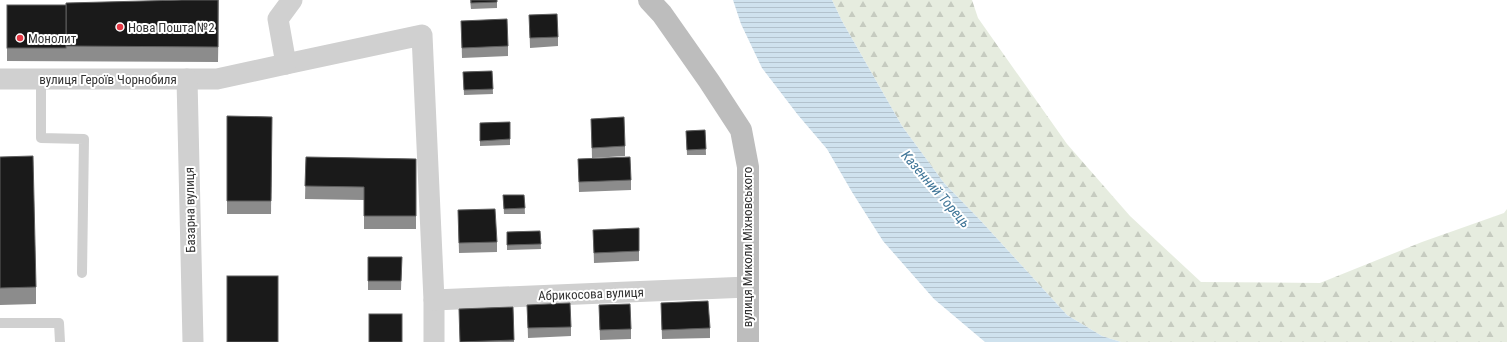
<svg xmlns="http://www.w3.org/2000/svg" width="1507" height="342" viewBox="0 0 1507 342" font-family="'Roboto Condensed',sans-serif">
<style>
.forest{fill:url(#forest-firs)}
.water{fill:url(#water-rules)}
.lines{fill:none;stroke-linecap:round;stroke-linejoin:round}
.lane{stroke:#d0d0d0;stroke-width:10}
.street{stroke:#d0d0d0;stroke-width:21}
.secondary{stroke:#bdbdbd;stroke-width:22}
.wall{fill:#8c8c8c}
.building{fill:#1a1a1a;stroke:#5f5f5f}
.poi-dot{fill:#e63946;stroke:#fff;stroke-width:1.5}
.labels{text-anchor:middle;dominant-baseline:central;stroke-width:4;stroke-linejoin:round;paint-order:stroke}
.poi-label{font-size:13px;fill:#333;stroke:#fff;text-anchor:start}
.street-label{font-size:13px;fill:#333;stroke:#fff}
.water-label{font-size:14px;font-style:italic;fill:#3f7597;stroke:#fff}
</style>
<defs>
<pattern id="forest-firs" width="22" height="20" patternUnits="userSpaceOnUse"><rect width="22" height="20" fill="#e6ecdf"/><path d="M5 1l3.5 6h-7zM16 11l3.5 6h-7z" fill="#c6cbc0"/></pattern>
<pattern id="water-rules" width="6" height="5" patternUnits="userSpaceOnUse"><rect width="6" height="5" fill="#cfe2ee"/><path d="M0 2.5h6" fill="none" stroke="#b2c2cd"/></pattern>
</defs>
<rect width="100%" height="100%" fill="#fff"/>
<polygon class="forest" points="832,0 972,0 978,18 1067,144 1130,216 1201,282 1320,283 1422,242 1504,213 1507,209 1507,342 1121,342 1102,336 1067,315 981,221 944,183 902,126 842,21"/>
<polygon class="water" points="733,0 832,0 842,21 902,126 944,183 981,221 1067,315 1102,336 1121,342 985,342 934,299 883,241 852,192 827,149 798,115 762,68 741,24"/>
<g class="lines">
<g class="lane">
<polyline points="41,79 41,138 84,139 82,273"/>
<polyline points="0,323 59,323 60,342"/>
</g>
<g class="street">
<polyline points="286,64 422,35 434,300 434,342"/>
<polyline points="0,79 217,79 286,64 278,19 292,0"/>
<polyline points="187,79 193,342"/>
<polyline points="434,300 748,287"/>
</g>
<polyline class="secondary" points="649,0 662,14 709,81 741,130 748,167 748,342"/>
</g>
<g class="wall">
<polygon points="219,0 218,62 7,61 7,5 66,5"/>
<polygon points="470,0 497,0 497,8 471,9"/>
<polygon points="529,15 558,37 558,46 530,48"/>
<polygon points="461,21 508,46 508,56 462,58"/>
<polygon points="492,71 493,94 464,95 463,72"/>
<polygon points="227,116 272,117 271,214 227,214"/>
<polygon points="591,119 625,146 625,156 592,158"/>
<polygon points="510,122 510,145 480,146 480,123"/>
<polygon points="705,130 706,155 687,155 686,131"/>
<polygon points="0,157 36,287 36,304 0,305"/>
<polygon points="306,157 416,159 416,229 364,229 364,200 305,199"/>
<polygon points="578,159 631,180 631,190 579,192"/>
<polygon points="503,195 524,195 525,214 504,214"/>
<polygon points="458,210 497,242 497,252 459,253"/>
<polygon points="593,230 639,251 639,261 594,263"/>
<polygon points="540,231 541,249 507,250 507,232"/>
<polygon points="368,257 402,257 401,290 368,290"/>
<polygon points="661,303 710,328 710,338 662,339"/>
<polygon points="527,305 571,327 571,336 528,338"/>
<polygon points="599,305 631,329 631,339 600,340"/>
<polygon points="513,307 514,342 460,342 459,309"/>
</g>
<g class="building">
<polygon points="182,0 218,0 218,47 66,46 66,3"/>
<polygon points="471,0 497,0 497,2 471,3"/>
<rect x="7" y="5" width="59" height="43"/>
<polygon points="557,14 558,37 530,38 529,15"/>
<polygon points="507,19 508,46 462,48 461,21"/>
<polygon points="492,71 493,89 464,90 463,72"/>
<polygon points="227,116 272,117 271,201 227,201"/>
<polygon points="624,117 625,146 592,148 591,119"/>
<polygon points="510,122 510,139 480,141 480,123"/>
<polygon points="705,130 706,149 687,150 686,131"/>
<polygon points="33,156 36,287 0,288 0,157"/>
<polygon points="306,157 416,159 416,216 364,216 364,187 305,186"/>
<polygon points="630,157 631,180 579,182 578,159"/>
<polygon points="503,195 524,195 525,208 504,209"/>
<polygon points="495,209 497,242 459,243 458,210"/>
<polygon points="639,228 639,251 594,253 593,230"/>
<polygon points="540,231 541,244 507,245 507,232"/>
<polygon points="368,257 402,257 401,281 368,281"/>
<rect x="227" y="276" width="51" height="66"/>
<polygon points="708,301 710,328 662,330 661,303"/>
<polygon points="570,303 571,327 528,328 527,305"/>
<polygon points="630,304 631,329 600,330 599,305"/>
<polygon points="513,307 514,340 460,342 459,309"/>
<rect x="369" y="314" width="33" height="28"/>
</g>
<g class="poi-dot">
<circle cx="120" cy="27" r="4"/>
<circle cx="20" cy="38" r="4"/>
</g>
<g class="labels">
<g class="poi-label">
<text x="128" y="27">Нова Пошта №2</text>
<text x="28" y="38">Монолит</text>
</g>
<g class="street-label">
<text x="108" y="79">вулиця Героїв Чорнобиля</text>
<text transform="translate(190 210) rotate(-91)">Базарна вулиця</text>
<text transform="translate(747 247) rotate(-90)">вулиця Миколи Міхновського</text>
<text transform="translate(591 294) rotate(-2)">Абрикосова вулиця</text>
</g>
<g class="water-label">
<text transform="translate(936 189) rotate(49)">Казенний Торець</text>
</g>
</g>
</svg>
